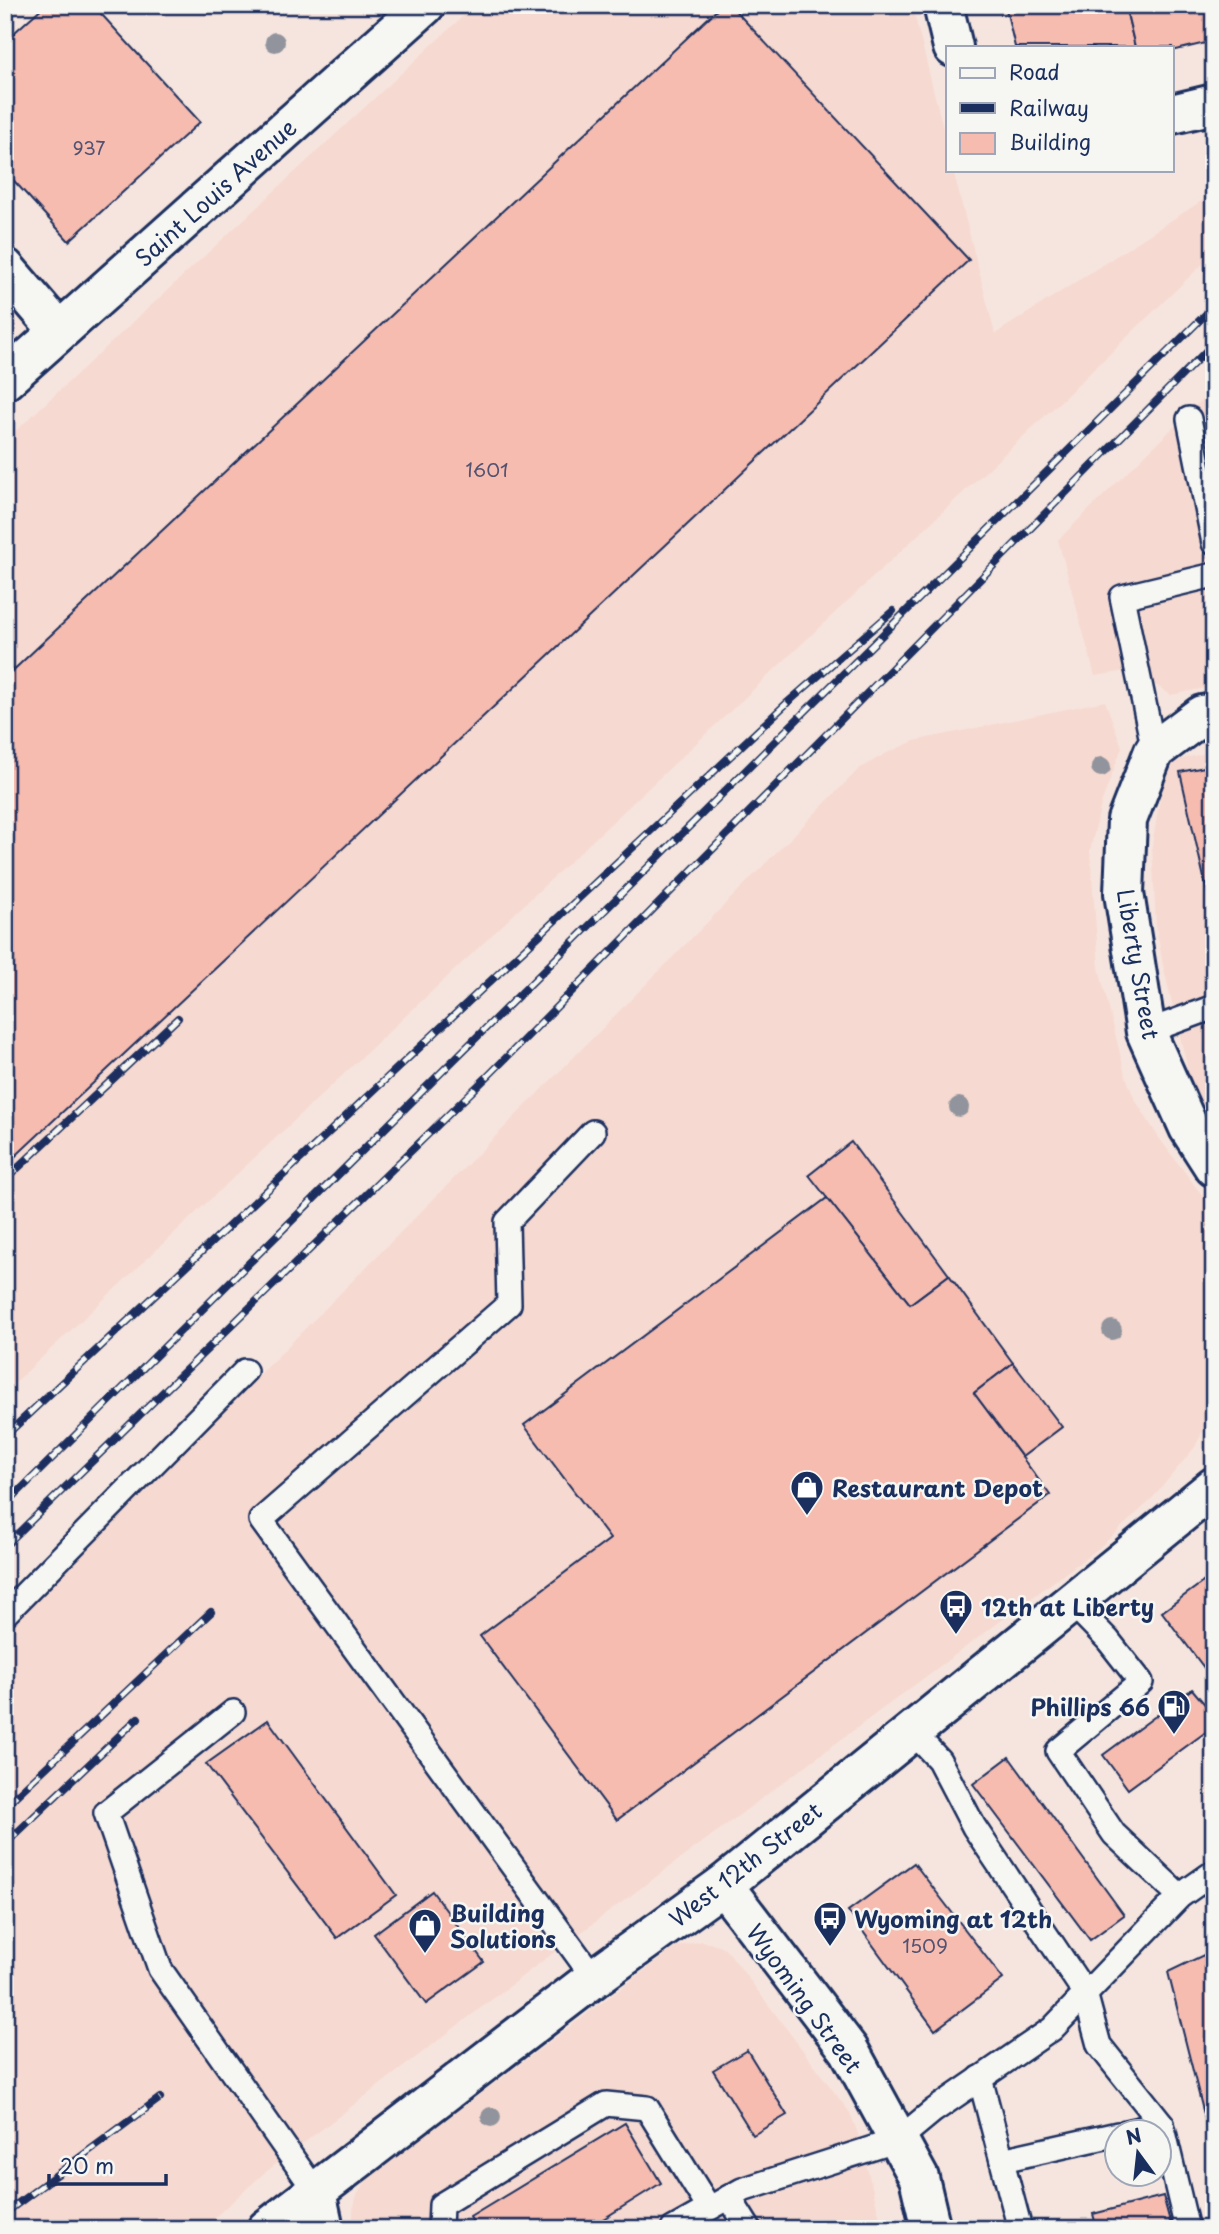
<svg xmlns="http://www.w3.org/2000/svg" width="1219" height="2234" viewBox="0 0 1219 2234" font-family="'Playpen Sans',sans-serif">
	<style>
		.built { fill: #f6d9d0 }
		.building { fill: #f6bcb0; stroke: #1b2f5e; stroke-width: 2 }
		.lines { fill: none; stroke-linecap: round; stroke-linejoin: round }
		.service-casing { stroke: #1b2f5e; stroke-width: 28 }
		.minor-casing { stroke: #1b2f5e; stroke-width: 44 }
		.secondary-casing { stroke: #1b2f5e; stroke-width: 44 }
		.service { stroke: #f6f6f2; stroke-width: 23 }
		.minor { stroke: #f6f6f2; stroke-width: 38 }
		.secondary { stroke: #f6f6f2; stroke-width: 38 }
		.rail-casing { stroke: #1b2f5e; stroke-width: 8 }
		.rail { stroke: #f6f6f2; stroke-width: 5; stroke-dasharray: 16; stroke-linecap: butt }
		.tree { fill: #91949d }
		.labels { text-anchor: middle; dominant-baseline: central; stroke-width: 5; stroke-linejoin: round; paint-order: stroke }
		.number-label { font-size: 19px; fill: #525272 }
		.street-label { font-size: 23px; fill: #1b2f5e; stroke: #f6f6f2 }
		.poi-label { font-size: 23px; font-weight: bold; fill: #1b2f5e; stroke: #f6f6f2; text-anchor: start }
	</style>
	<rect width="100%" height="100%" fill="#f6e5de"/>
	<filter id="ink" filterUnits="userSpaceOnUse"><feTurbulence type="fractalNoise" baseFrequency=".0143" numOctaves="2"/><feDisplacementMap in="SourceGraphic" scale="14" xChannelSelector="R" yChannelSelector="G"/><feConvolveMatrix kernelMatrix="1 2 1 2 8 2 1 2 1" color-interpolation-filters="sRGB"/></filter>
	<g filter="url(#ink)">
		<g class="built">
			<path d="M475 5H912L948 148V170H953L995 334 1214 193V253L1067 395 5 1392V441Z"/>
			<path d="M1214 388V686L1171 695 1132 670 1095 676 1058 540Z"/>
			<path d="M1105 701 1122 747 1101 804 1090 851 1099 968 1125 1074 1134 1098 1159 1138 1214 1211V1408L1195 1447 1150 1501 1099 1548 529 1971 263 2174 206 2225 190 2219 180 2229H5V1627L204 1431 859 769 885 754 914 741Z"/>
			<path d="M1214 751V1125L1190 1078 1163 965 1156 925 1152 846 1158 810 1165 775 1170 766 1182 759Z"/>
			<path d="M702 1941 722 1947 730 1954 850 2113 858 2134 883 2229H353V2210L357 2195 367 2180 386 2165 676 1947Z"/>
		</g>
		<g class="building">
			<path d="M45 5H93L200 122 69 241 5 171V41Z"/>
			<path d="M722 5H730L969 260 5 1166V678Z"/>
			<path d="M1005 5H1125L1135 47H1015Z"/>
			<path d="M1125 5H1214V41L1172 51V47H1135Z"/>
			<path d="M1214 765V922L1180 772Z"/>
			<path d="M851 1142 949 1275 910 1304 809 1175Z"/>
			<path d="M827 1198 910 1304 949 1275 1013 1363 974 1393 1050 1495 617 1820 480 1636 610 1539 524 1425Z"/>
			<path d="M1013 1363 1062 1427 1022 1457 974 1393Z"/>
			<path d="M1214 1574V1681L1162 1612Z"/>
			<path d="M1192 1689 1214 1715V1726L1128 1789 1103 1755Z"/>
			<path d="M268 1720 396 1895 337 1938 206 1764Z"/>
			<path d="M1009 1757 1124 1915 1090 1940 973 1784Z"/>
			<path d="M914 1863 1003 1979 935 2030 848 1911Z"/>
			<path d="M432 1891 484 1962 426 2004 374 1934Z"/>
			<path d="M1214 1950V2154L1168 1972Z"/>
			<path d="M747 2050 787 2115 753 2135 713 2070Z"/>
			<path d="M625 2123 661 2183 587 2229H477L470 2217Z"/>
			<path d="M1163 2196 1172 2229H1097L1093 2214Z"/>
		</g>
		<g class="lines">
			<defs>
				<g id="service">
					<path d="M1189 419 1214 543"/>
					<path d="M1154 751 1122 597 1214 575"/>
					<path d="M1146 1032 1214 1007"/>
					<path d="M593 1132 507 1222 509 1304 261 1520 594 1978"/>
					<path d="M1071 1602 1108 1640 1141 1682 1058 1751 1114 1834 1180 1896"/>
					<path d="M5 1614 245 1371"/>
					<path d="M233 1712 106 1813 160 1969 316 2192"/>
					<path d="M912 1731 939 1760 974 1827 1085 1993 1099 2045 1162 2124 1187 2229"/>
					<path d="M980 2078 1020 2229"/>
					<path d="M1126 2132 1162 2124"/>
					<path d="M1002 2160 1118 2134"/>
					<path d="M729 2197 749 2229"/>
					<path d="M440 2229 441 2205 606 2104 647 2108 709 2208"/>
					<path d="M673 2229 742 2190 898 2140 933 2111 1052 2029 1180 1896 1214 1872"/>
				</g>
				<g id="minor">
					<path d="M943 5 953 47"/>
					<path d="M1172 114 1214 104"/>
					<path d="M5 268 59 331"/>
					<path d="M5 380 425 5"/>
					<path d="M1214 713 1202 715 1154 751 1127 820 1124 893 1146 1032 1189 1128 1214 1167"/>
				</g>
				<g id="secondary">
					<path d="M723 1885 849 2050 919 2178 931 2229"/>
					<path d="M316 2192 324 2229"/>
					<path d="M267 2229 594 1978 723 1885 1214 1487"/>
				</g>
			</defs>
			<use href="#service" class="service-casing"/>
			<use href="#minor" class="minor-casing"/>
			<use href="#secondary" class="secondary-casing"/>
			<use href="#service" class="service"/>
			<use href="#minor" class="minor"/>
			<use href="#secondary" class="secondary"/>
			<defs>
				<g id="rail">
					<path d="M5 1180 178 1018"/>
					<path d="M5 1436 787 703 893 611"/>
					<path d="M5 1505 1214 306"/>
					<path d="M5 1546 490 1074 1214 343"/>
					<path d="M5 1806 211 1612"/>
					<path d="M5 1844 138 1718"/>
					<path d="M5 2213 160 2098"/>
				</g>
			</defs>
			<use href="#rail" class="rail-casing"/>
			<use href="#rail" class="rail"/>
		</g>
		<g class="tree">
			<circle cx="275" cy="42" r="10"/>
			<circle cx="1101" cy="767" r="10"/>
			<circle cx="959" cy="1107" r="10"/>
			<circle cx="1112" cy="1330" r="10"/>
			<circle cx="491" cy="2117" r="10"/>
		</g>
	</g>
	<defs>
		<symbol id="shop-pin" viewBox="-11 -11 22 30"><path d="M0 17L-7.5 6A9.5 9.5 0 1 1 7.5 6Z" fill="#1b2f5e" stroke="#f6f6f2"/><path d="M-5-2.5h2.3a2.7 3.5 0 0 1 5.4 0H5L5.5 6h-11ZM-1.5-2.5h3a1.5 2.3 0 0 0-3 0Z" fill="#fff"/></symbol>
		<symbol id="bus-pin" viewBox="-11 -11 22 30"><path d="M0 17L-7.5 6A9.5 9.5 0 1 1 7.5 6Z" fill="#1b2f5e" stroke="#f6f6f2"/><path d="M-5-6H5V4H4V6H2V4H-2V6H-4V4H-5ZM-3.5-4V0h7V-4ZM-3.5 1.2v1.5H-2V1.2ZM2 1.2v1.5H3.5V1.2Z" fill="#fff"/></symbol>
		<symbol id="fuel-pin" viewBox="-11 -11 22 30"><path d="M0 17L-7.5 6A9.5 9.5 0 1 1 7.5 6Z" fill="#1b2f5e" stroke="#f6f6f2"/><path d="M-5.5-6h7V0h2V4h1.3V-2.5L3-4.5l.8-.8L6-3V5H2.5V1h-1V6h-7ZM-4.2-4.7v3.2H.2V-4.7Z" fill="#fff"/></symbol>
	</defs>
	<g fill-rule="evenodd">
		<use href="#shop-pin" x="788" y="1468" width="38" height="52"/>
		<use href="#bus-pin" x="937" y="1587" width="38" height="52"/>
		<use href="#fuel-pin" x="1155" y="1687" width="38" height="52"/>
		<use href="#bus-pin" x="811" y="1899" width="38" height="52"/>
		<use href="#shop-pin" x="406" y="1906" width="38" height="52"/>
	</g>
	<g class="labels">
		<g class="number-label">
			<text x="89" y="147">937</text>
			<text x="487" y="469">1601</text>
			<text x="925" y="1945">1509</text>
		</g>
		<g class="street-label">
			<text transform="translate(215 192) rotate(-42)">Saint Louis Avenue</text>
			<text transform="translate(1139 964) rotate(80)">Liberty Street</text>
			<text transform="translate(745 1864) rotate(-38)">West 12th Street</text>
			<text transform="translate(805 1998) rotate(54)">Wyoming Street</text>
		</g>
		<g class="poi-label">
			<text x="832" y="1487">Restaurant Depot</text>
			<text x="981" y="1606">12th at Liberty</text>
			<text x="1150" y="1706" text-anchor="end">Phillips 66</text>
			<text x="450" y="1912">Building<tspan x="450" dy="26">Solutions</tspan></text>
			<text x="854" y="1918">Wyoming at 12th</text>
		</g>
	</g>
	<rect width="1219" height="2234" fill="none" stroke="#f6f6f2" stroke-width="28"/>
	<rect x="14" y="14" width="1191" height="2206" fill="none" stroke="#1b2f5e" stroke-width="2.5" filter="url(#ink)"/>
	<rect x="946" y="46" width="228" height="126" fill="#f6f6f2" stroke="#9ea6b7" stroke-width="2"/>
	<rect x="960" y="68" width="35" height="10" fill="#f6f6f2" stroke="#9ea6b7" stroke-width="2"/>
	<text x="1009" y="80" font-size="21" fill="#1b2f5e">Road</text>
	<rect x="960" y="103" width="35" height="10" fill="#1b2f5e" stroke="#9ea6b7" stroke-width="2"/>
	<text x="1009" y="116" font-size="21" fill="#1b2f5e">Railway</text>
	<rect x="960" y="133" width="35" height="21" fill="#f6bcb0" stroke="#9ea6b7" stroke-width="2"/>
	<text x="1009" y="150" font-size="21" fill="#1b2f5e">Building</text>
	<g transform="translate(1138 2153) rotate(345)"><circle r="33" fill="#f6f6f2" stroke="#9ea6b7" stroke-width="2"/>
	<path d="M0-5L12 26L0 18L-12 26Z" fill="#1b2f5e"/>
	<text y="-10" font-size="19" font-weight="bold" text-anchor="middle" fill="#1b2f5e">N</text>
	</g>
	<path d="M49 2174v10h117v-10" fill="none" stroke="#1b2f5e" stroke-width="3.5"/>
	<text x="60" y="2174" font-size="21" fill="#1b2f5e" stroke="#f6f6f2" stroke-width="5" paint-order="stroke">20 m</text>
</svg>
